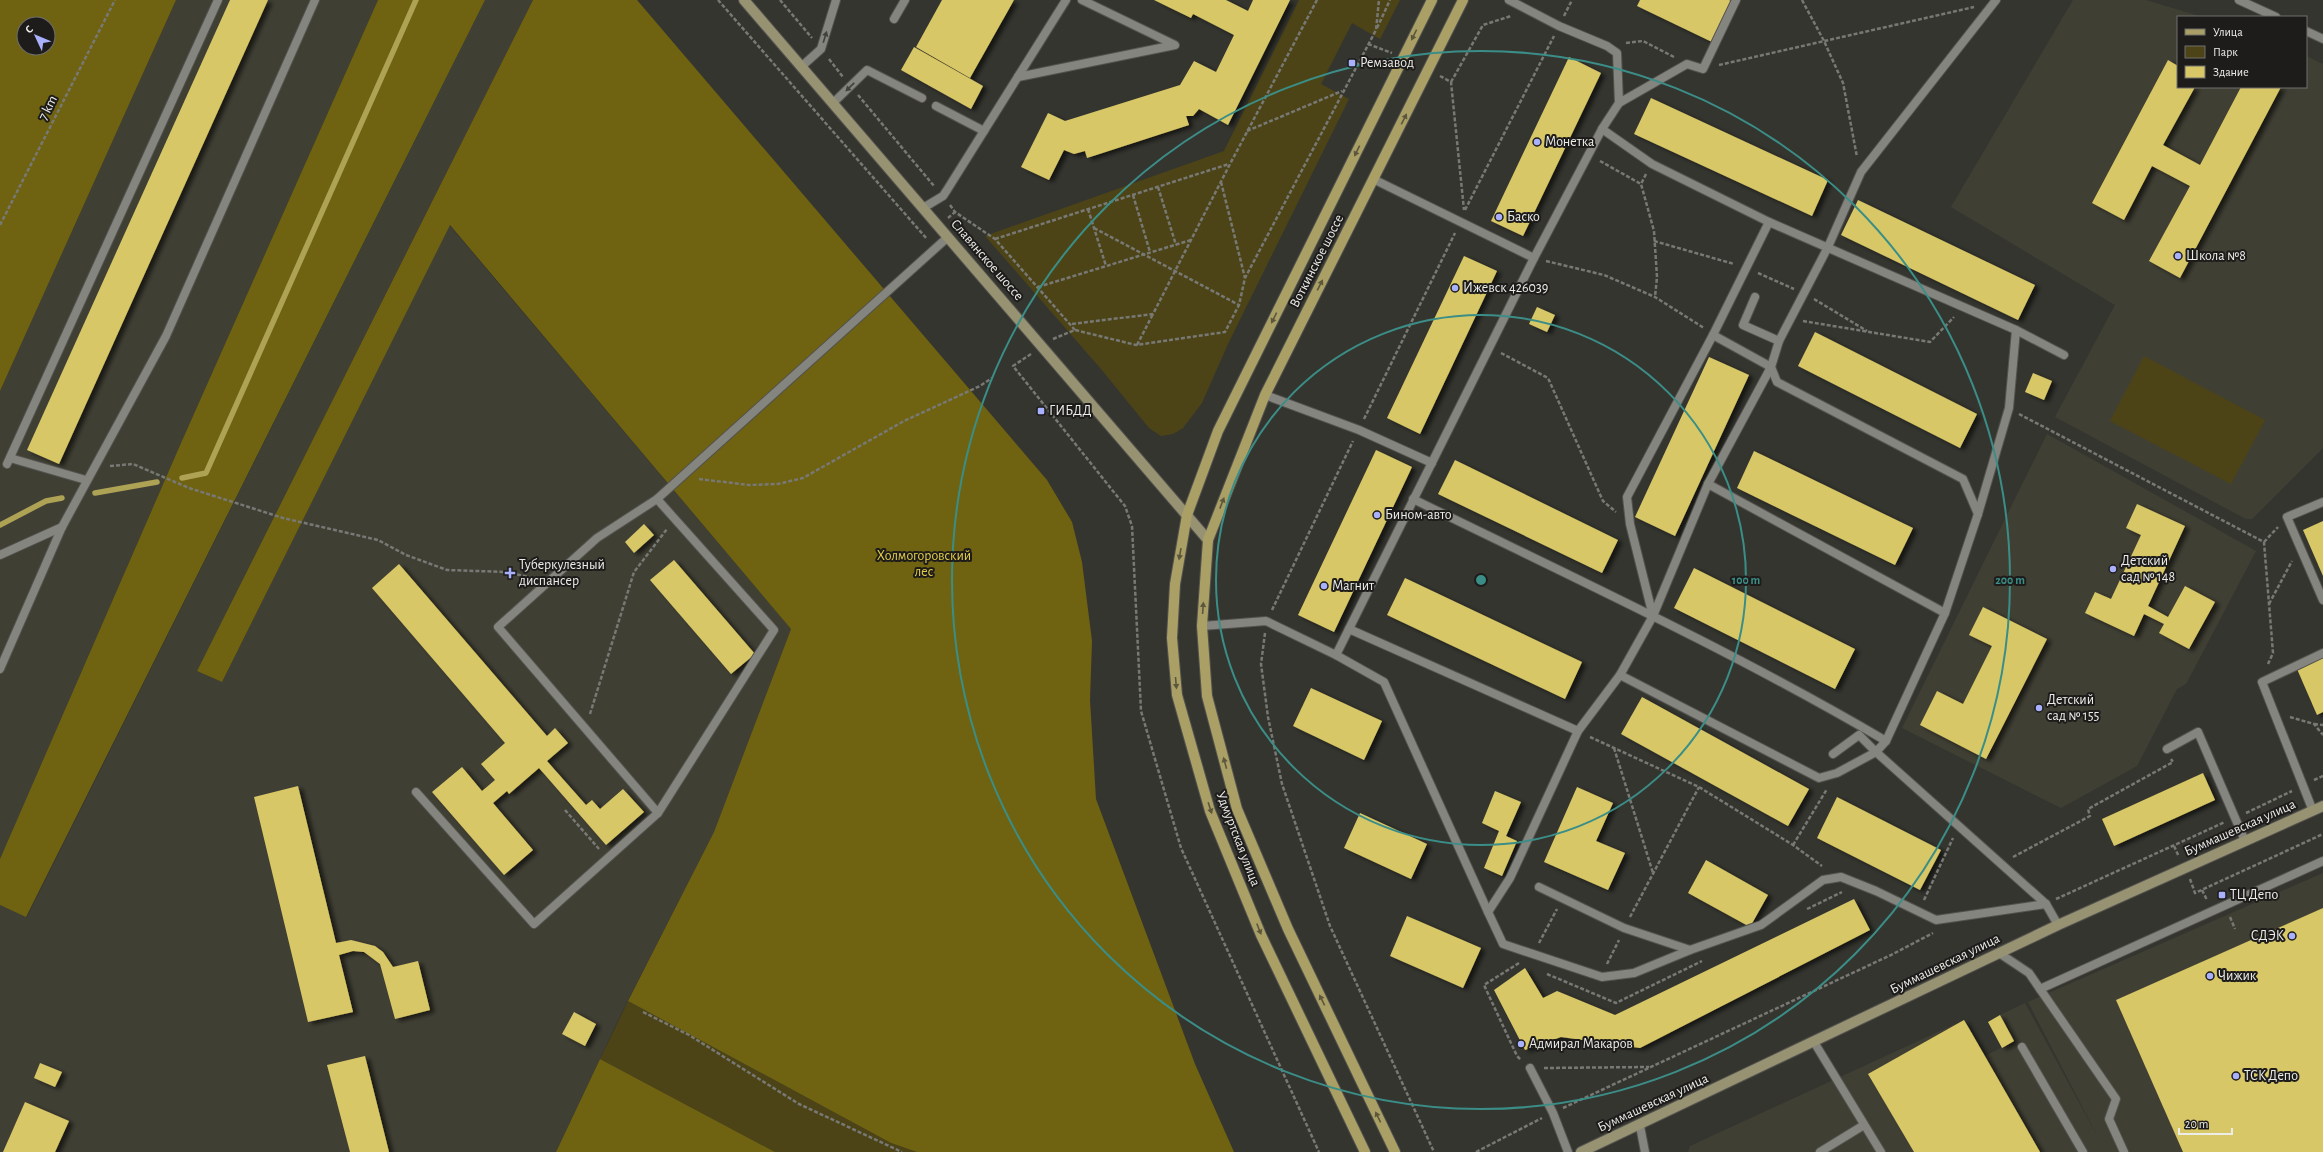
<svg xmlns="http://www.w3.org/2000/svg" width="2323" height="1152" viewBox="0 0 2323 1152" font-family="'Alegreya Sans',sans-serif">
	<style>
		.built { fill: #403f34 }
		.green { fill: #4c4416 }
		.forest { fill: #6f6211; fill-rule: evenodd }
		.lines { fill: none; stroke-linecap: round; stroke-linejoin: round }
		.stream { stroke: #aea255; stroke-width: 5.5 }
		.building { fill: #d8c766; filter: url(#shadow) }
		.lane-casing { stroke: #53524e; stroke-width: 10 }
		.secondary-casing { stroke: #53524e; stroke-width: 12 }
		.primary-casing { stroke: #53524e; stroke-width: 12 }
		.path { stroke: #787874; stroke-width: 2.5; stroke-dasharray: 4 2; stroke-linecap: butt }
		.lane { stroke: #85857f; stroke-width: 8 }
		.secondary { stroke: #979272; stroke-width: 10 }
		.primary { stroke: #aaa066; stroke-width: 10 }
		.oneway { fill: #5c573c }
		.oneway2 { fill: #41413d }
		.ring { fill: none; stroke: #3b8e87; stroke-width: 2 }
		.poi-dot { fill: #a9b0fc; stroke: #1d1c1a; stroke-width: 1.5 }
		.labels { text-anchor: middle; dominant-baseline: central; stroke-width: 4; stroke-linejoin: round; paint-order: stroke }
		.poi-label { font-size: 14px; fill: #ecece9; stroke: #1d1c1a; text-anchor: start }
		.street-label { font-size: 14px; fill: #ecece9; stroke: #1d1c1a }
		.park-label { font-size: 14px; fill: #e3cd47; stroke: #1d1c1a }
		.centre { fill: #3b8e87; stroke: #1d1c1a; stroke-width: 2 }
		.ring-label { font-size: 12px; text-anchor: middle; font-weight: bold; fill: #3b8e87; stroke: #1d1c1a; stroke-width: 4; stroke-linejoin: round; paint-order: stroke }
	</style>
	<defs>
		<filter id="shadow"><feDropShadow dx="4.5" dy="2.5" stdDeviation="2" flood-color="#0009"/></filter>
	</defs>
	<rect width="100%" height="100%" fill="#353530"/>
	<g class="built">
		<path d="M176 0H378L181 443 0 859V391Z"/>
		<path d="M485 0H533L197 671 222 682 449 225 791 629 714 832 619 1018 556 1152H0V905L27 917Z"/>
		<path d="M2073 0H2146L2202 17H2178V87H2306V56L2323 64V448L2252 519H2246L2055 417 2115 305 1951 207Z"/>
		<path d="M2047 434 2256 551 2194 669 2186 684 2177 689 2137 766 2061 808 1902 728Z"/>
		<path d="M2323 873V1152H1688L1690 1146 1964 1020 1985 1056 2014 1041 2000 1015 2025 1003 2100 1141 2028 1002Z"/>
	</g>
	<g class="green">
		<path d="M1299 0H1400L1380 39 1352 23 1321 84 1349 99 1344 109 1228 344 1202 403 1183 428 1173 434 1161 436 1149 428 1101 369 985 236 1224 151Z"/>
		<path d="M2144 356 2265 420 2231 484 2110 421Z"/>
		<path d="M628 1001 891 1143 917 1152H775L600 1059Z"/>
	</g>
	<g class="forest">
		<path d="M0 0H176L0 391ZM24 24H48V48H24Z"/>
		<path d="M378 0H485L26 917 0 905V859L181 443Z"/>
		<path d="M533 0H637L1047 480 1072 522 1082 562 1092 641 1090 700 1096 799 1195 1064 1234 1152H917L891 1143 628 1001 714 832 791 629 450 225 222 682 197 671Z"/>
		<path d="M600 1059 775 1152H556Z"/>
	</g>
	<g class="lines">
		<g class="stream">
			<path d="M182 478 206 473 416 0"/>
			<path d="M95 493 157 482"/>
			<path d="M0 525 46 501 62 498"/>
		</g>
	</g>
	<g class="building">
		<path d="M230 0H268L59 464 27 450Z"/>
		<path d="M942 0H1014L970 78 916 47Z"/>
		<path d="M1154 0H1226L1248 11 1253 0H1290L1228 125 1199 109 1193 116H1186L1189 125 1087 158 1085 151 1074 154 1064 150 1049 180 1021 167 1048 113 1065 121 1180 85 1194 61 1216 72 1234 35 1193 14 1191 18Z"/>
		<path d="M1640 0H1729L1731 1 1712 42 1637 6Z"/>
		<path d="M914 47 983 86 971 109 901 70Z"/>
		<path d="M1569 57 1601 73 1523 236 1491 221Z"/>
		<path d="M2168 60 2178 66V87H2195L2163 145 2200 165 2241 87H2281L2180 278 2149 261 2190 186 2152 166 2124 220 2092 203Z"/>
		<path d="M1651 98 1828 180 1812 216 1634 134Z"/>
		<path d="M1858 200 2035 285 2018 320 1841 235Z"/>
		<path d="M1464 256 1497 271 1420 434 1387 418Z"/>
		<path d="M1537 307 1555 315 1547 332 1529 324Z"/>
		<path d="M1815 332 1977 414 1960 448 1798 366Z"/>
		<path d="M1709 357 1749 375 1675 536 1635 517Z"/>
		<path d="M2033 373 2052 381 2044 400 2025 392Z"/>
		<path d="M1376 450 1412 467 1334 632 1298 615Z"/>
		<path d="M1754 451 1913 528 1895 565 1737 488Z"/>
		<path d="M1455 460 1618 540 1602 573 1438 494Z"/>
		<path d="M2137 504 2185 526 2148 606 2168 617 2185 586 2215 602 2189 649 2159 633 2164 624 2144 614 2134 636 2085 613 2095 592 2111 599 2141 535 2126 528Z"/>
		<path d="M2323 521V576L2303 530Z"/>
		<path d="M644 524 654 535 634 553 625 542Z"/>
		<path d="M674 560 755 654 731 674 650 580Z"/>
		<path d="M399 564 547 736 555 728 568 743 547 761 586 805 592 800 600 809 623 789 644 812 606 845 539 768 509 794 507 791 493 803 533 850 504 875 432 792 462 767 482 791 495 780 481 764 505 743 372 588Z"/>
		<path d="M1694 568 1855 649 1835 689 1674 608Z"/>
		<path d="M1405 578 1582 662 1565 699 1387 615Z"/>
		<path d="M1983 607 2047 639 1986 759 1920 725 1937 691 1963 704 1992 646 1969 635Z"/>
		<path d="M2323 658V712L2317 715 2297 669Z"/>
		<path d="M1311 688 1382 721 1364 760 1293 726Z"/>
		<path d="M1642 697 1809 789 1788 826 1621 734Z"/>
		<path d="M2203 773 2215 800 2114 846 2102 819Z"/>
		<path d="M298 786 336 943 351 940 375 946 383 952 393 967 418 961 430 1010 395 1019 380 964 364 952 353 951 339 955 353 1012 308 1022 254 797Z"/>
		<path d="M1577 787 1613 803 1596 841 1625 853 1608 890 1544 862Z"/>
		<path d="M1495 791 1521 802 1506 836 1517 841 1502 876 1484 868 1499 831 1482 823Z"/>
		<path d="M1837 797 1941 850 1920 890 1817 838Z"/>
		<path d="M1360 813 1427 844 1411 879 1344 848Z"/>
		<path d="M1706 860 1768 895 1750 927 1688 893Z"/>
		<path d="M1854 899 1870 930 1640 1048 1561 1037 1525 1050 1494 990 1525 968 1543 998 1557 991 1615 1015Z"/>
		<path d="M2323 908V1152H2183L2116 1000Z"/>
		<path d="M1407 916 1481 948 1463 988 1390 956Z"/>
		<path d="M574 1012 596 1024 585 1046 562 1034Z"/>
		<path d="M2000 1015 2014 1041 2002 1048 1988 1022Z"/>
		<path d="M1964 1020 1967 1025 2040 1152H1914L1868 1074Z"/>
		<path d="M365 1056 389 1152H350L327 1065Z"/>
		<path d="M40 1063 62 1072 55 1087 34 1078Z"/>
		<path d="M25 1102 69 1121 55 1152H3Z"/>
	</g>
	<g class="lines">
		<defs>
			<g id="lane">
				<path d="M1996 0 1861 172 1828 247 1779 341 1771 367 1708 484 1653 616 1620 675 1578 731 1510 878 1488 912 1503 944 1602 977 1634 973 1690 950 1761 925 1823 880 1841 877 1876 891 1936 920 2046 904"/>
				<path d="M2239 0 2276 17"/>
				<path d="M894 19 905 0"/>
				<path d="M2306 31 2323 39"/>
				<path d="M801 67 821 49 836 0"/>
				<path d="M1018 77 1175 45 1082 0"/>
				<path d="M833 103 867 70 922 98"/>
				<path d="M1619 103 1687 64 1703 69 1736 0"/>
				<path d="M936 106 984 131"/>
				<path d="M1602 129 1652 164 1769 222 2016 330 2009 408 1978 514 1945 613 1886 741 1876 752 2046 904 2058 925"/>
				<path d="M1373 179 1534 258"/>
				<path d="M923 208 943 196 947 190 1066 0"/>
				<path d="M1755 297 1743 325 1779 341"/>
				<path d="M2016 330 2064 355"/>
				<path d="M1713 335 1771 367 1777 382 1963 479 1978 514"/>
				<path d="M1265 395 1359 430 1432 463"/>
				<path d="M10 458 86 480"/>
				<path d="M7 464 218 0"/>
				<path d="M1708 484 1945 613"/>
				<path d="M657 499 774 630 658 813"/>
				<path d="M1413 499C1572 577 1733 651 1886 741"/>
				<path d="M2323 502 2287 517 2323 600"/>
				<path d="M0 555 62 527"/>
				<path d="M1653 616 1630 524 1627 497 1713 335 1769 222"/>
				<path d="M1202 626 1266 621 1336 655"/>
				<path d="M1349 629 1578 731"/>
				<path d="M0 669 62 527 166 336 315 0"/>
				<path d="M1620 675 1819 778 1837 773 1876 752 1859 735 1833 754"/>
				<path d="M2167 749 2198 732 2245 841"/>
				<path d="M416 792 534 924 658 813 498 627 597 538 657 499 948 237"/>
				<path d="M2313 811 2262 682 2323 653"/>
				<path d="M1539 887 1624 928 1690 950"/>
				<path d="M1488 912 1384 682 1336 655 1534 258 1602 129 1619 103 1617 53 1607 46 1559 26 1509 0"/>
				<path d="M1999 953 2029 973 2116 1099 2109 1119 2124 1152"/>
				<path d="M2040 989 2323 861"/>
				<path d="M1814 1042 1881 1152"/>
				<path d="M2022 1047 2083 1152"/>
				<path d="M1530 1068 1553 1113 1568 1152"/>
				<path d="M1640 1126 1645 1152"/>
				<path d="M1820 1152 1864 1125"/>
			</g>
			<g id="secondary">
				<path d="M744 0 1208 540"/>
				<path d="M1581 1152 2058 925 2323 806"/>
			</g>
			<g id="primary">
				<path d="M1365 1152 1261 935 1210 811 1177 695 1172 638 1175 584 1187 515 1218 431 1432 0"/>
				<path d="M1395 1152 1288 929 1237 809 1207 696 1202 626 1208 540 1265 395 1463 0"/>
			</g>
		</defs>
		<use href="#lane" class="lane-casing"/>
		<use href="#secondary" class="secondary-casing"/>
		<use href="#primary" class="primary-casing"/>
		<g class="path">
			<path d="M718 0 927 239"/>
			<path d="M780 0 812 38"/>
			<path d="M1802 0 1824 41 1843 83 1857 157"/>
			<path d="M1564 16 1572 0"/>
			<path d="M1377 28 1390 0"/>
			<path d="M1626 43 1643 41 1674 57"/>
			<path d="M1368 44 1392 53"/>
			<path d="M829 59 843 77"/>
			<path d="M1719 65 1974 7"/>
			<path d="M1440 76 1451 82 1464 210"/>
			<path d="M1451 82 1483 25 1511 16"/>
			<path d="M858 95 934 186"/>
			<path d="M1247 131 1342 91"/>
			<path d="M1600 161 1641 184"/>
			<path d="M1646 174 1641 184 1654 231 1657 277 1655 297"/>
			<path d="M1221 182 1245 278"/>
			<path d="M1158 187 1176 245"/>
			<path d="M1133 195 1150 252"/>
			<path d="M950 205 955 212 995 239 1075 330"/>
			<path d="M1088 209 1106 266"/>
			<path d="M1465 210 1554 36"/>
			<path d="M948 218 955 212"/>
			<path d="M0 225 115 0"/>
			<path d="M1094 228 1239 305"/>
			<path d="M995 239 1229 164"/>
			<path d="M1654 241 1734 264"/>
			<path d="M1546 261 1604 275 1655 297 1704 328"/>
			<path d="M1758 273 1794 289"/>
			<path d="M1038 287 1191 240"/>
			<path d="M1814 299 1867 331"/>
			<path d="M1803 321 1930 342 1954 317"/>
			<path d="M1072 324 1153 314 1230 164 1317 0"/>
			<path d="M1053 339 1075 330 1136 345 1225 332 1239 305 1245 278 1376 30 1379 0"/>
			<path d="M1137 345 1153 314"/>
			<path d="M1501 353 1548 378 1603 501 1616 512"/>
			<path d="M1031 354 1013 366 1125 506 1132 526 1141 711 1181 848 1319 1152"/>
			<path d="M2019 414 2264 542 2273 653 2268 664"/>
			<path d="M1364 419 1455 233"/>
			<path d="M110 466 133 464 189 488 283 518 378 540 406 555 447 570 506 572 533 578"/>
			<path d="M699 479 749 485 778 484 803 478 904 421 980 386 992 378"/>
			<path d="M2264 542 2278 527"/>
			<path d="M2269 604 2292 561"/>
			<path d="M1272 610 1353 441"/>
			<path d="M1265 633 1261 664 1268 717 1282 784 1330 926 1434 1152"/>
			<path d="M590 714 634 572 667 529"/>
			<path d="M2290 717 2314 724 2323 735"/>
			<path d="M2314 724 2323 725"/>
			<path d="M1590 737 1699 787 1793 845 1822 866"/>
			<path d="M1614 748 1653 873"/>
			<path d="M2314 780 2323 776"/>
			<path d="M565 810 599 849"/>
			<path d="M2246 813 2292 791"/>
			<path d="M1793 845 1827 789"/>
			<path d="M2174 846 2179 857"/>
			<path d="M2013 857 2090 816 2088 809 2173 762 2171 759"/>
			<path d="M2190 879 2195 893 2323 834"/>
			<path d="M2202 890 2207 900"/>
			<path d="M2056 899 2225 822"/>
			<path d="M1924 900 1953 838"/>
			<path d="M1807 909 1842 892"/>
			<path d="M1630 917 1699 787"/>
			<path d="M2230 917 2235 929"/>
			<path d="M1539 943 1557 909"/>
			<path d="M1519 963 1484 985 1517 1056 1521 1060"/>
			<path d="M1607 964 1619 940"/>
			<path d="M1547 974 1616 1003 1702 961"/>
			<path d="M643 1012 689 1035 799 1104 902 1152"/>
			<path d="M1544 1068 1649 1067"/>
			<path d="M1563 1108 1891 955 1933 933"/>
			<path d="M1476 1152 1542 1118"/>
		</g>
		<use href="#lane" class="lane"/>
		<use href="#secondary" class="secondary"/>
		<use href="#primary" class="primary"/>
	</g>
	<defs><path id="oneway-solid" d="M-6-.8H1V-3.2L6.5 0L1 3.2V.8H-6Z"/></defs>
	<g class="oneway">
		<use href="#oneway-solid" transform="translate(1414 35) rotate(116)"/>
		<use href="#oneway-solid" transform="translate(1404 119) rotate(-63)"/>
		<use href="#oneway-solid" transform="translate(1357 151) rotate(116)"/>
		<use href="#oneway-solid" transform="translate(1320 285) rotate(-63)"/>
		<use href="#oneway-solid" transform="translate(1274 318) rotate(116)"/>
		<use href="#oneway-solid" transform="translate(1222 503) rotate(-69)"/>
		<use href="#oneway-solid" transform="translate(1180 554) rotate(100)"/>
		<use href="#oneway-solid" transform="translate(1203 608) rotate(-86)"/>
		<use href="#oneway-solid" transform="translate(1176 683) rotate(85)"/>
		<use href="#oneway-solid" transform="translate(1225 763) rotate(-105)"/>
		<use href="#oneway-solid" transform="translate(1210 808) rotate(72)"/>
		<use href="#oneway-solid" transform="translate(1259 929) rotate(68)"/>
		<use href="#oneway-solid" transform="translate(1322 1000) rotate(-116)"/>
		<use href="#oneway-solid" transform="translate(1378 1117) rotate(-116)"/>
	</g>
	<g class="oneway2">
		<use href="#oneway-solid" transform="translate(825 37) rotate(-73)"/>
		<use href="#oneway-solid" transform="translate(850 87) rotate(136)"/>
	</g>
	<g class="ring">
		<circle cx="1481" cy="580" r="265"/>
		<circle cx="1481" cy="580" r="529"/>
	</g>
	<g class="poi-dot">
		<rect x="1348" y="59" width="8" height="8" rx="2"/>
		<circle cx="1537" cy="142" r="4"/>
		<circle cx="1499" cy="217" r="4"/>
		<circle cx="2178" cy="256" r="4"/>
		<circle cx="1455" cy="288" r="4"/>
		<rect x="1037" y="407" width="8" height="8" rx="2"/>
		<circle cx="1377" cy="515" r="4"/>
		<circle cx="2113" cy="569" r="4"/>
		<path d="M508 567h4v4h4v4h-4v4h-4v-4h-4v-4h4z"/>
		<circle cx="1324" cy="586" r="4"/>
		<circle cx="2039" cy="708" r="4"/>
		<rect x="2218" y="891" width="8" height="8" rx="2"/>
		<circle cx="2292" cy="936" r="4"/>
		<circle cx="2210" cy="976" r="4"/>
		<circle cx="1521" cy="1044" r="4"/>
		<circle cx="2236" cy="1076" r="4"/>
	</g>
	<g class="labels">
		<g class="poi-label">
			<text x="1360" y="63">Ремзавод</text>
			<text x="1545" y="142">Монетка</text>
			<text x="1507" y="217">Баско</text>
			<text x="2186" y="256">Школа №8</text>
			<text x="1463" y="288">Ижевск 426039</text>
			<text x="1049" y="411">ГИБДД</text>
			<text x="1385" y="515">Бином-авто</text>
			<text x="2121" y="561">Детский<tspan x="2121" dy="16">сад № 148</tspan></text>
			<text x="519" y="565">Туберкулезный<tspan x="519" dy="16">диспансер</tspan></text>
			<text x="1332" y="586">Магнит</text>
			<text x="2047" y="700">Детский<tspan x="2047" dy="16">сад № 155</tspan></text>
			<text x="2230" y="895">ТЦ Депо</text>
			<text x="2284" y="936" text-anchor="end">СДЭК</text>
			<text x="2218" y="976">Чижик</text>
			<text x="1529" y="1044">Адмирал Макаров</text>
			<text x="2244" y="1076">ТСК Депо</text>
		</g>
		<g class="street-label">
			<text transform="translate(48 108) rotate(-63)">7 km</text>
			<text transform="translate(987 260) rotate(49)">Славянское шоссе</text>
			<text transform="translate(1317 261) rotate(-63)">Воткинское шоссе</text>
			<text transform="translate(2240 828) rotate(-24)">Буммашевская улица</text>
			<text transform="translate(1238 839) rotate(69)">Удмуртская улица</text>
			<text transform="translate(1945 964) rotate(-26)">Буммашевская улица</text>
			<text transform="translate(1653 1103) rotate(-25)">Буммашевская улица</text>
		</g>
		<g class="park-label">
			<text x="924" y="556">Холмогоровский<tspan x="924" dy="16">лес</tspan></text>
		</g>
	</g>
	<circle cx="1481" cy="580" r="6" class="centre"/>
	<g class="ring-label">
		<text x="1746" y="584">100 m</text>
		<text x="2010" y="584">200 m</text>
	</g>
	<rect x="2177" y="16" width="130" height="72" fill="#1d1c1a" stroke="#706f6d"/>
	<rect x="2185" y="29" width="20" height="6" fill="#aaa066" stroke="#706f6d"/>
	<text x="2213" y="36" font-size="12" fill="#ecece9">Улица</text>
	<rect x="2185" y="46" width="20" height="12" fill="#4c4416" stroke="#706f6d"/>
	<text x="2213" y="56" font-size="12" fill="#ecece9">Парк</text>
	<rect x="2185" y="66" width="20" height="12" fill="#d8c766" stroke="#706f6d"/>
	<text x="2213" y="76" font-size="12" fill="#ecece9">Здание</text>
	<g transform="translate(36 36) rotate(314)"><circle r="19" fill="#1d1c1a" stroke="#706f6d"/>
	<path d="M0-3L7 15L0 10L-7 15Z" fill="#a9b0fc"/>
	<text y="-6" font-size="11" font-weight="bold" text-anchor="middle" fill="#ecece9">С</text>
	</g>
	<path d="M2179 1128v6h53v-6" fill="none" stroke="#ecece9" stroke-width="2"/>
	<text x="2185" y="1128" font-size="12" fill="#ecece9" stroke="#1d1c1a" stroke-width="3" paint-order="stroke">20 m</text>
</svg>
